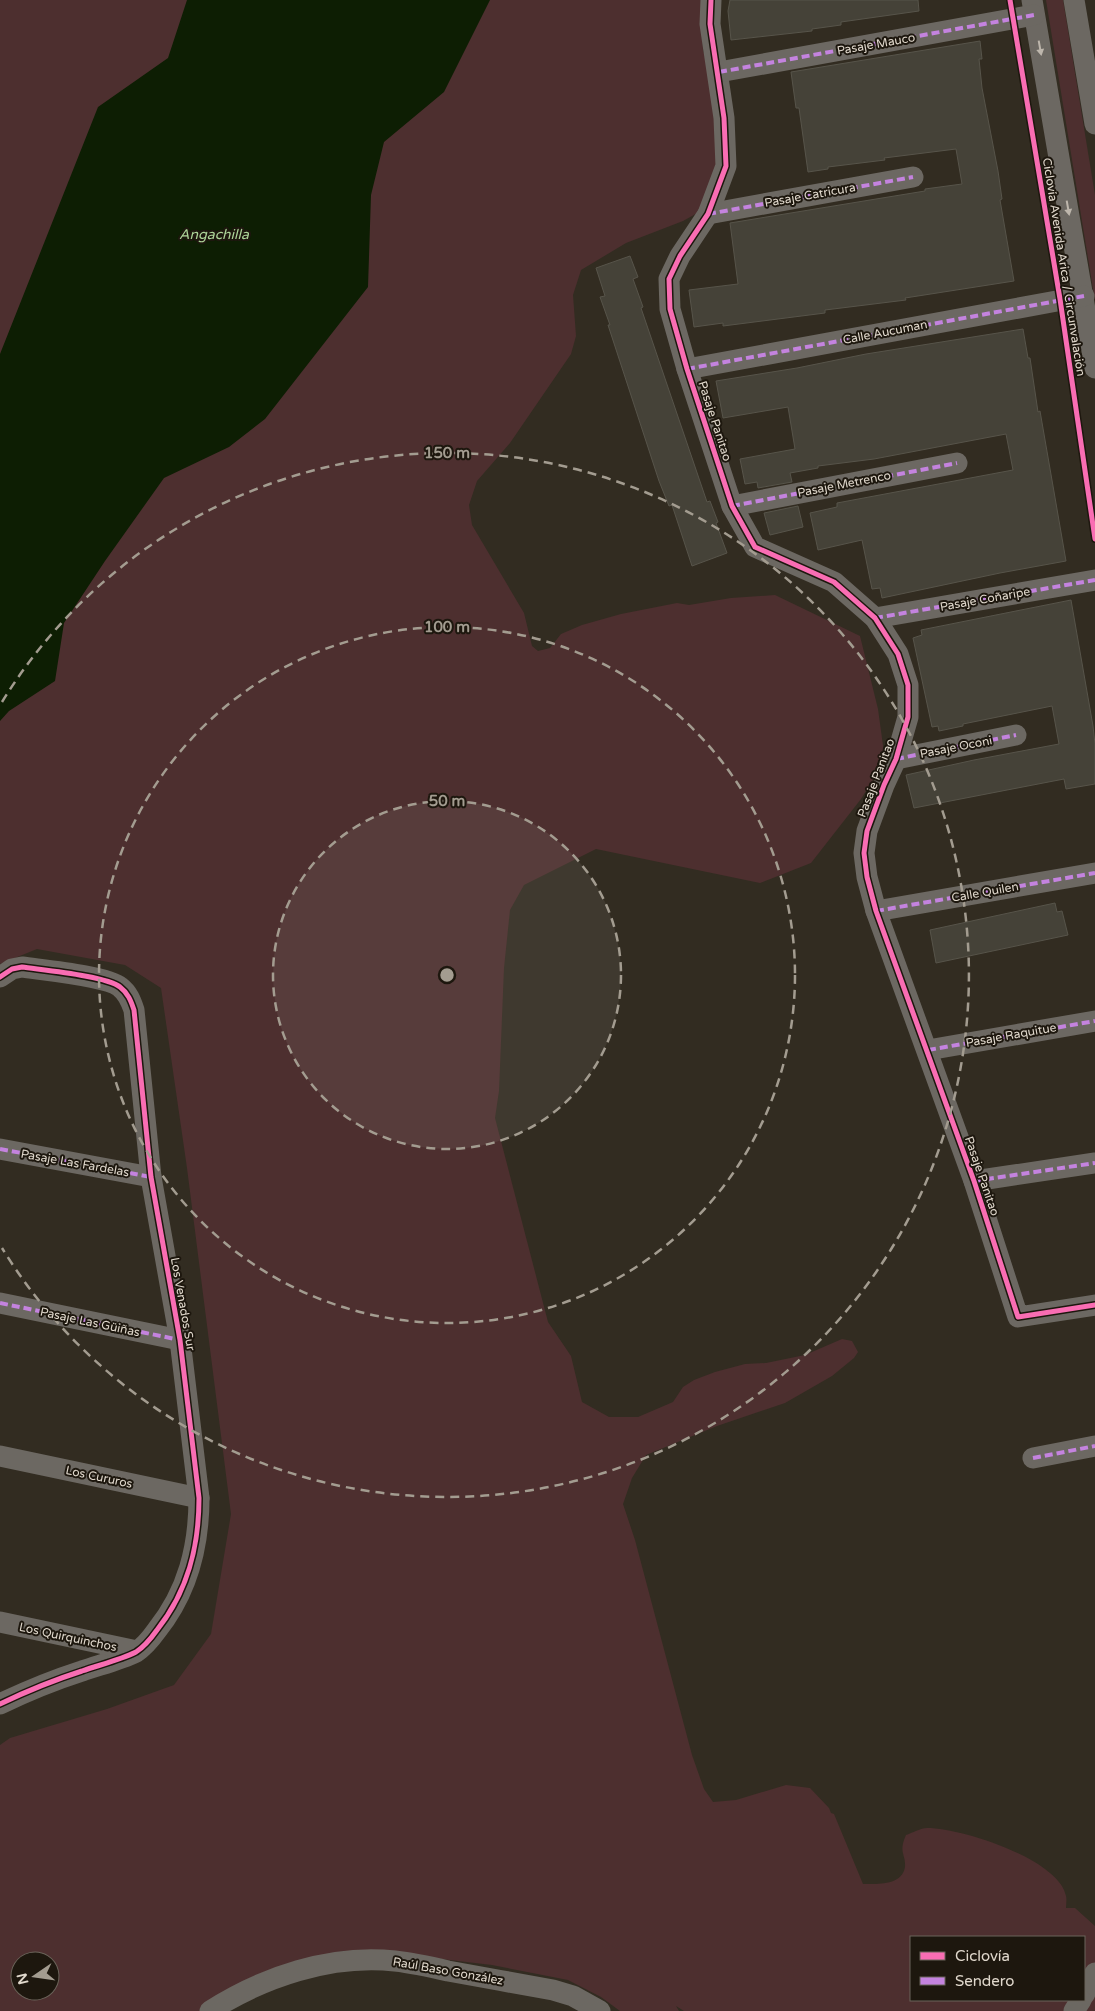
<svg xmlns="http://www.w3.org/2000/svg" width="1095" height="2011" viewBox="0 0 1095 2011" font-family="'Varela Round',sans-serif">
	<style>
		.green { fill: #4d2f2f; fill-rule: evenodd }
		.water { fill: #0d1e03 }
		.building { fill: #454238; stroke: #57544a }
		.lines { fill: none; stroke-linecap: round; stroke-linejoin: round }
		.street { stroke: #6c6862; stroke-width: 21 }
		.quiet { stroke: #c483df; stroke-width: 4; stroke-dasharray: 8 4; stroke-linecap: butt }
		.cycleway-casing { stroke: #1d170e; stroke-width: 8 }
		.cycleway { stroke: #f96db3; stroke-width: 5 }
		.oneway { fill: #bdb6ac }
		.ring { fill: none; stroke: #a39c90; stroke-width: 2.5; stroke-dasharray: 9 6 }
		.labels { text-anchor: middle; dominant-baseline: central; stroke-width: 4; stroke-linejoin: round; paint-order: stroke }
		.street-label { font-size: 12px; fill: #e0d8cc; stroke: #1d170e }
		.water-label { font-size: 14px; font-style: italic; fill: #add498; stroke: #1d170e }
		.centre { fill: #a39c90; stroke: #1d170e; stroke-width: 2.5 }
		.ring-label { font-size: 15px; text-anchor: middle; font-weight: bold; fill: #a39c90; stroke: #1d170e; stroke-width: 4; stroke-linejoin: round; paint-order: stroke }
	</style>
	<rect width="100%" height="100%" fill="#322c21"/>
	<g class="green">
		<path d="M0 0H707L702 29 703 50 724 130 710 206 683 221 626 243 581 270 573 295 576 336 571 354 510 443 477 481 469 505 472 525 524 613 532 646 538 651 550 648 561 634 582 625 621 614 677 603 689 605 731 598 775 595 860 636 878 709 885 760 861 799 811 863 760 883 596 849 524 885 510 910 504 968 499 1091 495 1118 548 1322 571 1356 582 1402 609 1417H638L673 1402 683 1387 694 1380 715 1372 745 1364 766 1363 805 1355 842 1339 852 1341 858 1352 854 1358 832 1376 785 1403 717 1426 646 1455 632 1478 623 1504 635 1540 692 1755 704 1789 713 1802 736 1800 786 1785 810 1788 829 1808 831 1813 834 1814 863 1884C876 1884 902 1886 905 1867 906 1854 898 1853 906 1835 912 1833 921 1828 927 1828 961 1828 1059 1859 1066 1896 1067 1900 1066 1904 1066 1908H1075L1095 1926V2011H684L676 2006 679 2011H620L601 1997 568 1980 492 1965 382 1952 204 2011H0V1745L10 1738 107 1709 174 1685 211 1634 231 1514 187 1168 161 988 125 965 37 949 0 964ZM911 1937H1084V2000H911ZM20 1961H50V1991H20Z"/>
		<path d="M1046 0H1063L1095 195V301Z"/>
	</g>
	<path class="water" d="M187 0H490L444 92 384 142 371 195 368 287 265 419 229 447 164 478 105 561 64 623 55 681 9 711 0 721V354L98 107 168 58Z"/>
	<g class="building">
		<path d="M730 0H918L919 11 841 22V25L812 29V31L731 40 728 11Z"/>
		<path d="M980 41 982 59H979L982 88 998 171 1002 199 1000 200 1014 281 905 298 906 300 825 310V313L723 326V323L694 327 689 290 738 284 730 223 870 200 925 191V189L962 184 956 149 884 158 885 160 828 167V169L808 172 799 108H796L791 72Z"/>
		<path d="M630 256 638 277 633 279 643 307 641 308 707 502 710 501 718 522 716 523 727 553 692 566 672 505 669 506 659 481 608 325H610L600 297 605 296 596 268Z"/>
		<path d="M1023 329 1028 358H1030L1038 412 1040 411 1066 561 1000 573 882 598 880 588 872 589 862 540 818 550 810 513 837 507V503L1013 470 1006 434 874 459 818 466V468L790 473 792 482 758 488 757 482 745 484 740 459 795 449 788 407 723 418 716 381 797 368 866 354Z"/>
		<path d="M798 506 803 527 770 535 764 513Z"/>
		<path d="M1071 600 1093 726 1095 744V784L1066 789 1064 779 914 808 906 775 974 760 1059 744 1052 706 963 724V726L939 731 938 726 932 727 913 638 922 635 921 630Z"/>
		<path d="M1055 903 1057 912 1062 911 1068 935 936 963 930 930Z"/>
	</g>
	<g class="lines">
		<g class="street">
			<path d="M711 0 710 24 724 118 726 166 708 214 680 256 669 279 670 309 687 369 732 506 755 547 834 582 875 618 898 654 908 685V717L896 759 884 785 867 831 864 853 867 877 876 911 974 1181 1018 1317 1095 1305"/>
			<path d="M1032 0 1095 368"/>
			<path d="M1074 0 1095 124"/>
			<path d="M719 72 1034 15"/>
			<path d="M708 214 913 177"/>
			<path d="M687 369 1084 296"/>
			<path d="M732 506 957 463"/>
			<path d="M875 618 1095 580"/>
			<path d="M896 759 1016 735"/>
			<path d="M876 911 1095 873"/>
			<path d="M0 977 12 969 22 967C42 970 107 976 120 987 128 993 131 1001 134 1010L151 1177 180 1340 199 1498C199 1547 188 1591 157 1630 152 1637 144 1647 136 1652 120 1660 99 1665 82 1671 54 1680 27 1691 0 1704"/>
			<path d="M928 1050 1095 1021"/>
			<path d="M0 1149 151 1177"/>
			<path d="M974 1181 1095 1163"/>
			<path d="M0 1303 180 1340"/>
			<path d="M0 1456 199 1498"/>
			<path d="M1033 1458 1095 1446"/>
			<path d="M0 1622 137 1651"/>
			<path d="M1084 1995 1095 1973"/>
			<path d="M210 2011C263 1977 331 1954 395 1961 413 1963 431 1967 448 1971 483 1977 518 1984 553 1990L573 1996 600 2011"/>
			<path d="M1074 2011 1081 2000"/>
		</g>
		<g class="quiet">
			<path d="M719 72 1034 15"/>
			<path d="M708 214 913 177"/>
			<path d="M687 369 1084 296"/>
			<path d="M732 506 957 463"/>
			<path d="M875 618 1095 580"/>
			<path d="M896 759 1016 735"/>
			<path d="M876 911 1095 873"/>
			<path d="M928 1050 1095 1021"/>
			<path d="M0 1149 151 1177"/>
			<path d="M974 1181 1095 1163"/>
			<path d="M0 1303 180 1340"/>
			<path d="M1033 1458 1095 1446"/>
		</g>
		<defs>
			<g id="cycleway">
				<path d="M711 0 710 24 724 118 726 166 708 214 680 256 669 279 670 309 687 369 732 506 755 547 834 582 875 618 898 654 908 685V717L896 759 884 785 867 831 864 853 867 877 876 911 974 1181 1018 1317 1095 1305"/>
				<path d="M1010 0 1060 299 1095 539"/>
				<path d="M0 977 12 969 22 967C42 970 107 976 120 987 128 993 131 1001 134 1010L151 1177 180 1340 199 1498C199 1547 188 1591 157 1630 152 1637 144 1647 136 1652 120 1660 99 1665 82 1671 54 1680 27 1691 0 1704"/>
			</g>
		</defs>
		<use href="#cycleway" class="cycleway-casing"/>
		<use href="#cycleway" class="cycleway"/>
	</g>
	<defs><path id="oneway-solid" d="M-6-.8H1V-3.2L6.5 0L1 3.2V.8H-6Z" transform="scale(1.25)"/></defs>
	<g class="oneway">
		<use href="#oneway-solid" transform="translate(1040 48) rotate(80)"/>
		<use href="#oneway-solid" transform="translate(1068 208) rotate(80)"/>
	</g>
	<circle cx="447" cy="975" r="174" fill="#a39c90" fill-opacity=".12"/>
	<g class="ring">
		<circle cx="447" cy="975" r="174"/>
		<circle cx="447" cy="975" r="348"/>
		<path d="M2 702A522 522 0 1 1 2 1248"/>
	</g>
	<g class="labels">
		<g class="street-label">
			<text transform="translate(876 44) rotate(-10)">Pasaje Mauco</text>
			<text transform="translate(810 195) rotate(-10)">Pasaje Catricura</text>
			<text transform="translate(1064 267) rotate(81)">Ciclovía Avenida Arica / Circunvalación</text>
			<text transform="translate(885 332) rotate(-11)">Calle Aucuman</text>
			<text transform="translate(715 421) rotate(72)">Pasaje Panitao</text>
			<text transform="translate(844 484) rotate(-11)">Pasaje Metrenco</text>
			<text transform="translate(985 599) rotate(-10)">Pasaje Coñaripe</text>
			<text transform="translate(956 747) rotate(-11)">Pasaje Oconi</text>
			<text transform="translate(876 778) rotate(-69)">Pasaje Panitao</text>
			<text transform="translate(985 892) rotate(-10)">Calle Quilen</text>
			<text transform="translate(1011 1035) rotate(-10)">Pasaje Raquitue</text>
			<text transform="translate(75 1163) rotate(10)">Pasaje Las Fardelas</text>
			<text transform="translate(982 1176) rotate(71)">Pasaje Panitao</text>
			<text transform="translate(183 1304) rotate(80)">Los Venados Sur</text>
			<text transform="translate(90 1322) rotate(12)">Pasaje Las Güiñas</text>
			<text transform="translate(99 1477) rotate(12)">Los Cururos</text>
			<text transform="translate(68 1637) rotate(12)">Los Quirquinchos</text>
			<text transform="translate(448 1971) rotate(10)">Raúl Baso González</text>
		</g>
		<g class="water-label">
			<text x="214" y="234">Angachilla</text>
		</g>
	</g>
	<circle cx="447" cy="975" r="8" class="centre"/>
	<g class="ring-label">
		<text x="447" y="458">150 m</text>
		<text x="447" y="632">100 m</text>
		<text x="447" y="806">50 m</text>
	</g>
	<rect x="910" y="1936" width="175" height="65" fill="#1d170e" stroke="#6b645a"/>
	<rect x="920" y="1952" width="25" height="8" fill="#f96db3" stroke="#6b645a"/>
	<text x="955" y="1961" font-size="15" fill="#e0d8cc">Ciclovía</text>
	<rect x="920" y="1977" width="25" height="8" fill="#c483df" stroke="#6b645a"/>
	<text x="955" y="1986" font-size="15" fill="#e0d8cc">Sendero</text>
	<g transform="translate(35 1976) rotate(257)"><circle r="24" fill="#1d170e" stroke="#6b645a"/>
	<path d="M0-4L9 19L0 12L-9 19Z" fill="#a39c90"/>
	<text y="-8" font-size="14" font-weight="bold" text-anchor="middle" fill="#e0d8cc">N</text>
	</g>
</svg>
